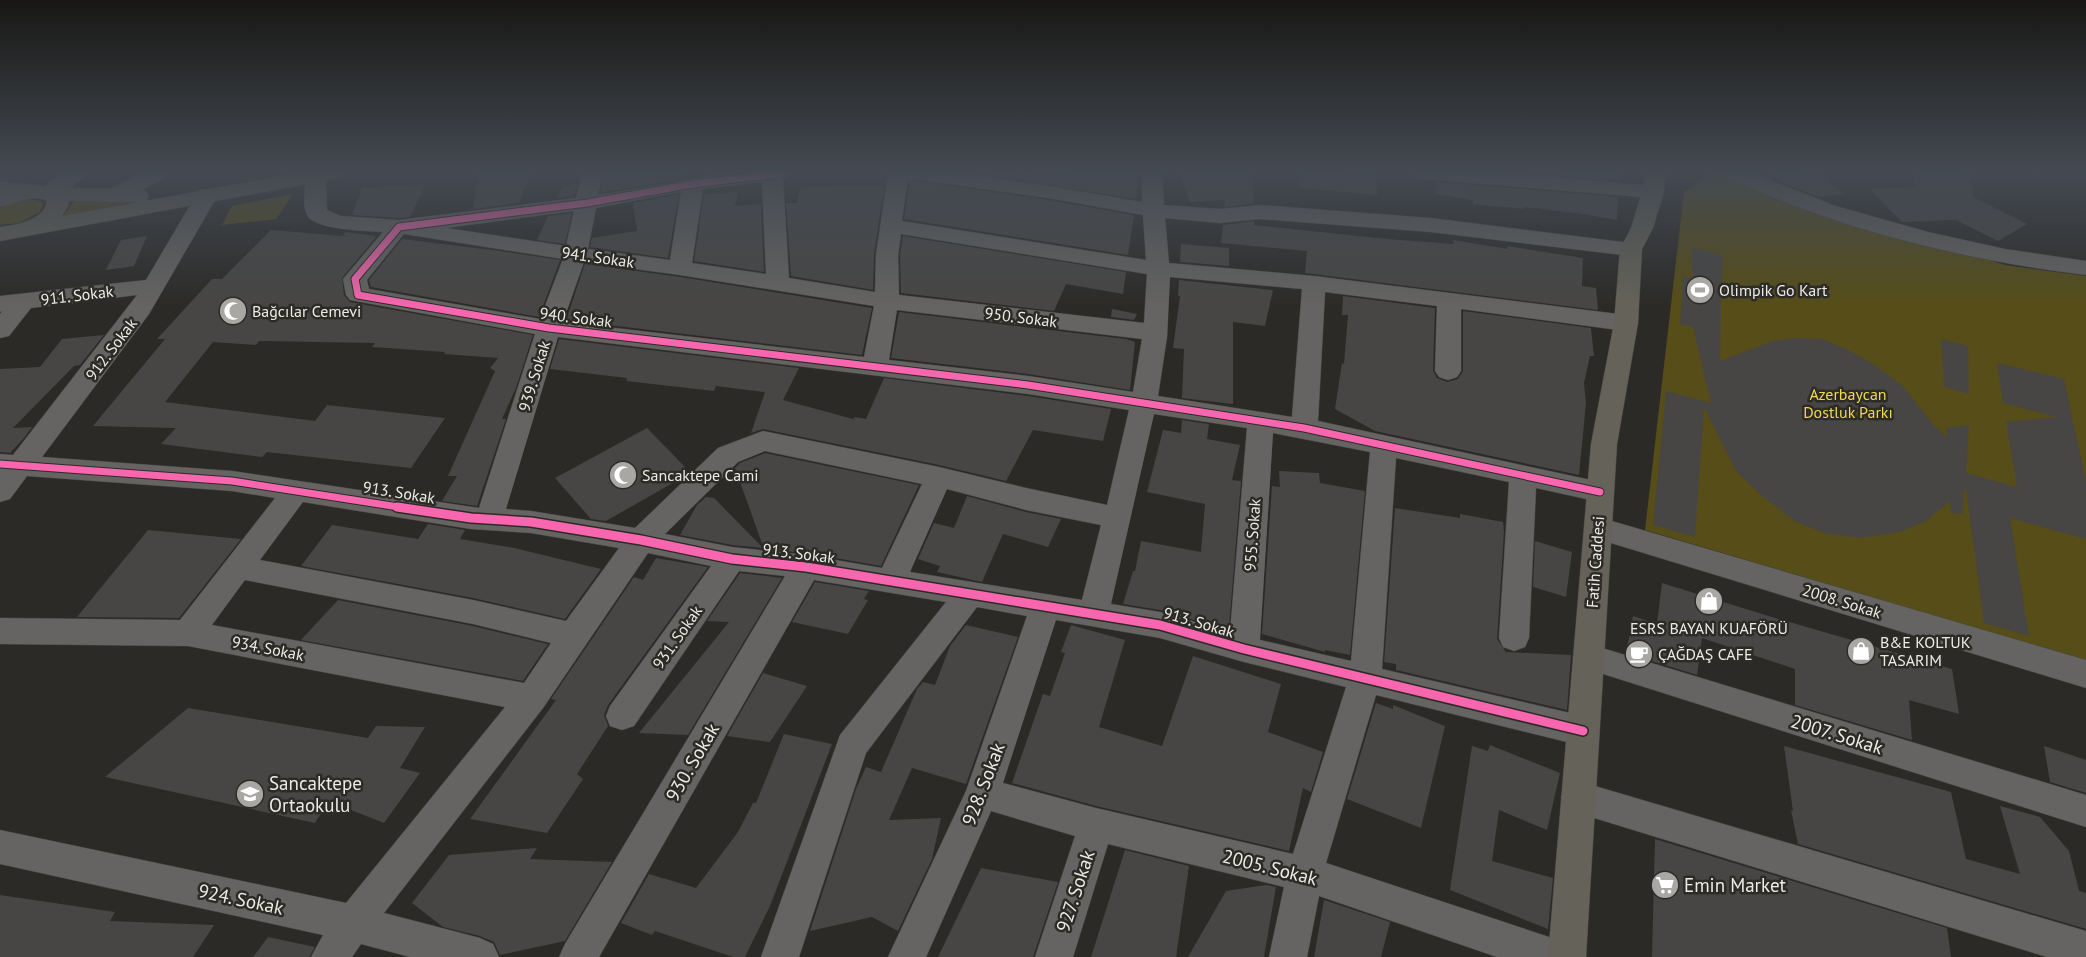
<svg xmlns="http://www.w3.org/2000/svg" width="2086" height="957" viewBox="0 0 2086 957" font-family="'PT Sans',sans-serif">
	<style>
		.green { fill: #564d18 }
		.building { fill: #474644 }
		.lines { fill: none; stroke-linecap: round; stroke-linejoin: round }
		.minor-casing { stroke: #464644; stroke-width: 1 }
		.major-casing { stroke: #464644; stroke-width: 1 }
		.minor { fill: #656462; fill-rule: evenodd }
		.major { fill: #656359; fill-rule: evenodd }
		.cycleway-far1-casing { stroke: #2c2b26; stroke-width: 9 }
		.cycleway-casing { stroke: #2c2b26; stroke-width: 12 }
		.cycleway-far1 { stroke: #f766af; stroke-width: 7 }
		.cycleway { stroke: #f766af; stroke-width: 9 }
		.labels { text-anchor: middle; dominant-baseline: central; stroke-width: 5; stroke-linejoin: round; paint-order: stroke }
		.street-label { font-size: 16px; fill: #ecebe8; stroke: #2c2b26 }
		.poi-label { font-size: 16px; fill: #ecebe8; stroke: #2c2b26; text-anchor: start }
		.park-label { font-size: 16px; fill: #efd853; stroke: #2c2b26 }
		.near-street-label { font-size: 19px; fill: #ecebe8; stroke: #2c2b26 }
		.near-poi-label { font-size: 19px; fill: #ecebe8; stroke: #2c2b26; text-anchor: start }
	</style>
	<rect width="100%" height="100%" fill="#2b2a27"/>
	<g class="green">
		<path d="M1712 173H1739L1792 197 2005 265 2086 276V661L1645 530 1684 192Z"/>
		<path d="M293 194 276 219 222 225 232 206Z"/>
		<path d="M27 199 40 201 43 204 40 212 19 223 0 225V208L10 203Z"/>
		<path d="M75 200 133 202 63 216Z"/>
	</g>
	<g class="building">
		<path d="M479 173H530L519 203 473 209Z"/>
		<path d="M604 173H686V178L600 193Z"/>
		<path d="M972 173 1074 175V173H1139L1136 199Z"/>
		<path d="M1220 173H1252L1254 204 1224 207 1225 200 1190 202 1180 174Z"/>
		<path d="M1300 173 1376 175 1377 195 1299 188Z"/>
		<path d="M1527 173H1619V181Z"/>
		<path d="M1771 173H1805L1806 176 1821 175 1844 194 1819 197 1780 182Z"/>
		<path d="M1913 173H1958L1970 176 1973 197 2027 224 1998 241 1956 220 1902 222 1870 189 1915 187Z"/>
		<path d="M910 180 1054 201 1134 215 1128 255 904 219Z"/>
		<path d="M1437 182 1618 197 1617 220 1583 214 1524 207V209L1473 204V200L1436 194Z"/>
		<path d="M426 184 410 217 399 218 352 215 362 188Z"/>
		<path d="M577 184 574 196 557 198 563 186Z"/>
		<path d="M867 186H884L874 255 873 290 791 276 786 203H797L800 187Z"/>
		<path d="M738 192 735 206 761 204 764 272 694 261 704 194Z"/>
		<path d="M679 194 668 258 590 247 592 238 637 231 633 203Z"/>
		<path d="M572 213 565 244 537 240 548 216Z"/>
		<path d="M1254 221V225L1387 239 1454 244 1453 240 1508 249 1507 246 1583 258 1582 286 1596 288 1598 310 1305 273 1307 251 1221 243 1223 225Z"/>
		<path d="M271 230 343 236 345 232 377 236 342 278 344 295 350 302 533 335 516 388 502 419H506L477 506 442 501 457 476H448L495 371 490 368 498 358 444 354 445 352 372 347 375 343 259 341 256 345 213 342 165 402 315 421 327 405 445 418 411 468 267 452 262 457 161 444 176 428 93 426 165 339H157L212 279H222Z"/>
		<path d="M147 236 134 266 106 270 121 240Z"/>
		<path d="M903 236 1126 272 1123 294 1066 284 1054 311 901 293 900 255Z"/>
		<path d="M402 239 500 251 560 260 539 317 371 287 369 280Z"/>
		<path d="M1181 244 1229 248V266L1180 262Z"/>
		<path d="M1692 248 1722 255 1720 361 1773 341 1793 338 1822 339 1846 349 1870 362 1902 385 1936 428H1938L1947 438 1946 428 1969 425 1966 473 2017 487 2006 422 2057 417 2003 403 1997 363 2064 379 2086 482V539L2010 518 2029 636 1984 623 1966 489 1964 490 1962 514 1951 513 1950 501 1926 521 1900 532 1861 538 1827 534 1794 521 1760 494 1736 471 1704 407 1695 537 1653 525 1666 391 1711 403 1693 327 1680 324 1683 276 1692 279Z"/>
		<path d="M585 264 680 277 872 308 862 355 566 320Z"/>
		<path d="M1179 280 1273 290 1265 326 1233 322V404L1182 398 1184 349 1173 348 1180 296H1178Z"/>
		<path d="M1343 296 1435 308 1433 371 1437 378 1447 382 1458 379 1463 371V311L1591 328 1594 356H1590L1584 383 1586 403 1579 475 1375 431 1335 409 1342 363 1344 364 1348 315H1342Z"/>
		<path d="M1112 309 1137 314 1134 320 1111 317Z"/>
		<path d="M899 312 1126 339 1135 342 1130 390 1028 374 891 358Z"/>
		<path d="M104 335 80 365 74 366 13 428 32 427 24 438 10 453 0 452V369L40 367 62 339Z"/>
		<path d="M559 339 799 368 783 400 853 419 855 417 866 419 884 378 1028 396 1111 409 1103 441 1033 430 1006 481 939 465 763 429 751 433 765 392 716 386 714 391 626 381 627 378 550 369Z"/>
		<path d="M1941 339 1968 346 1969 394 1944 387Z"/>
		<path d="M1182 420 1209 424 1207 439 1240 445 1232 480 1241 481 1229 627 1211 625 1160 610 1123 604 1133 571H1135L1141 541 1201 552 1205 504 1147 492 1163 430 1181 433Z"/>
		<path d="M647 428 685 467V476L606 521 591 519 555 478Z"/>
		<path d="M765 453 919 485 881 566 806 553 764 549 735 468 740 463Z"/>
		<path d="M1279 471 1319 473 1320 483 1365 491 1350 655 1325 650V652L1262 634 1272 486 1280 487Z"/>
		<path d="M967 496 1026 512 1061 519 1048 547 1003 534 982 582 937 572 940 566 918 559 934 523 954 528Z"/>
		<path d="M706 497 714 498 763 548 732 545 680 535 697 505Z"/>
		<path d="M1395 508 1460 518V514L1503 522 1504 532 1497 639 1506 652 1571 655 1567 710 1396 670V664L1384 662Z"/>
		<path d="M428 524 465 530 460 539 514 548 601 569 565 619 473 598 301 566 332 525 418 539Z"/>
		<path d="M148 530 241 539 179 618 77 617Z"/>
		<path d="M1535 541 1572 552 1566 597 1533 587Z"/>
		<path d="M656 558 708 567 608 705 604 715 608 726 577 774 583 779 547 833 470 819 556 700 551 699 634 577 643 580Z"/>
		<path d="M740 573 782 578 688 735 639 733 729 622 707 621Z"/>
		<path d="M815 582 869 591 864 599 868 600 848 634 792 622Z"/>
		<path d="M1662 583 1775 618 1952 669 1959 714 1909 700 1912 740 1795 705V669L1702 638 1697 675 1626 653 1633 616 1657 624Z"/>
		<path d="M338 600 473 626 548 644 523 681 301 640Z"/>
		<path d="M966 625 1018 637 966 784 912 768 889 820 941 818 932 859 898 931 872 917 810 931 856 789 866 767 881 772 917 689 923 682 935 685 950 646Z"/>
		<path d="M1071 625 1125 640 1099 727 1162 746 1193 656 1281 684 1268 732 1323 752 1311 792 1303 788 1289 851 1096 806 1012 783 1043 694 1050 696 1065 653 1061 652Z"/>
		<path d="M763 673 807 686 770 742 727 736Z"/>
		<path d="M1376 703 1393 709V705L1445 726 1421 828 1347 799Z"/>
		<path d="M188 708 368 738 376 726 425 727 400 768 420 773 384 823 328 801 315 823 105 777Z"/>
		<path d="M784 734 832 744 770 906 745 957H733L655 931 652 935 621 923 649 874 696 888 738 832 753 803H756Z"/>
		<path d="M1490 745 1560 773 1547 830 1499 810 1492 861 1553 878 1548 929 1450 890 1472 746 1488 751Z"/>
		<path d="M1784 746 1951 792 1966 859 2020 874 2000 806 2040 817 2069 851 2079 891 2086 893V929L1798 844 1791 810 1793 811Z"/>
		<path d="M2044 746 2086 760V793L2050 782Z"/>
		<path d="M1655 839 1947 928 1951 957H1652Z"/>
		<path d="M537 848 530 859 612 862 565 941 500 955 494 942 480 936 443 927 412 903 449 855Z"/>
		<path d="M1125 850 1189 866 1176 957H1091Z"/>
		<path d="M981 868 1058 882 1033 957H938Z"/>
		<path d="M1266 885 1276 887 1264 957H1188L1226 891Z"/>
		<path d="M0 895 115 912 110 921 214 925 193 957H0Z"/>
		<path d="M1324 900 1390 922 1381 957H1314Z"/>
		<path d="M268 937 315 947 309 957H253Z"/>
	</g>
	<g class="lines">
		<defs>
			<g id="minor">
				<path d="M63 173H87L84 177 57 198 49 199 0 193V181L45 186Z"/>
				<path d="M142 173H169L166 177 122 201 114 202 106 201 103 196 106 191Z"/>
				<path d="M307 173H325L326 176 327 210 341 216 399 220 576 198 582 173H602L598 195 729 173H791L788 177 783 179 789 278 875 292 876 255 888 173H958L1054 187 1142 202V173H1162L1164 205 1220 209 1260 205 1431 218 1639 244 1642 249 1639 254 1631 256 1431 232 1260 219 1220 223 1165 218 1169 263 1314 276 1626 315 1635 317 1638 323 1635 329 1626 331 1461 309V371L1457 377 1448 380 1439 377 1435 371 1437 306 1325 292 1318 421 1600 482 1610 485 1614 492 1610 499 1600 502 1536 488 1529 638 1525 647 1514 651 1503 647 1499 638 1509 482 1396 458 1382 669 1583 716 1595 721 1599 731 1595 741 1583 746 1376 695 1326 863 1552 938 1565 944 1571 957H1497L1319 896 1307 957H1269L1284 887 1108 844 1073 957H1035L1075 836 991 811 926 957H888L966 791 1027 616 977 607 866 753 799 957H761L840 735 946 602 814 580 599 957H559L565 944 785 576 739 571 634 726 622 730 610 726 606 716 610 706 711 566 648 553 543 708 384 913 480 938 493 944 499 957H410L361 944 352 957H311L323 935 0 864V830L346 903 505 707 188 646 0 644V618L180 620 275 498 232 491 27 476 10 499 0 502V454L13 455 137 295 31 308 9 336 0 338V314L2 311 0 312V296L146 280 199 190 207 189 215 190 218 195 149 314 42 457 232 471 479 508 535 334 350 300 346 295 343 279 383 232C368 231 314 230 307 215 302 204 305 188 306 176ZM908 178 1054 199 1143 215 1146 260 902 221ZM762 182 766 274 692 263 703 189ZM681 192 670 260 588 249 596 208ZM574 211 566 246 446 228ZM404 234 563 259 540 319 369 289 367 280ZM901 234 1147 274 1144 323 899 295 898 255ZM584 262 680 275 874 306 864 357 563 322ZM1170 277 1302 289 1292 417 1158 396 1167 337ZM897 310 1142 339 1133 392 1028 376 889 360ZM558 337 1028 394 1129 410 1107 505 1026 488 939 467 763 431 718 448 635 528 531 511 506 509ZM1154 414 1247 428 1230 632 1160 612 1111 604ZM1273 433 1370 452 1351 661 1260 640ZM765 451 922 484 882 568 806 555 732 547 665 534 738 462ZM947 489 1026 510 1101 525 1082 600 910 572ZM303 502 471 529 531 533 619 548 566 621 473 600 260 560ZM245 580 473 624 551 643 524 683 212 625ZM1056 620 1160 638 1244 662 1346 687 1293 854 1096 808 1003 783Z"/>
				<path d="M1414 173H1503L1653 186 1661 187 1664 192 1661 197 1653 198 1424 179 1417 177Z"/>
				<path d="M1724 173H1751L1836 206 1928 232 2005 249 2086 261V275C1964 260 1838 230 1727 177Z"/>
				<path d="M1598 517 2086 660V688L1588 536 1584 528 1588 520Z"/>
				<path d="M1589 644 2086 795V827L1578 666 1573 657 1578 648Z"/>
				<path d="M1578 781 2086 931V957H2047L1578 813 1566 808 1561 797 1566 786Z"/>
			</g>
			<g id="major">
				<path d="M299 173H345L342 177 335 179 0 241V227C16 225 45 220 47 201 32 193 15 204 0 207V193C28 184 37 187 64 188 89 188 113 189 138 190L146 191 149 196 146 201 139 202ZM69 201 138 202 62 216 68 206Z"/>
				<path d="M1646 173H1666L1664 192 1653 228 1642 249 1638 323 1617 444 1586 957H1548L1591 444 1614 323 1620 249 1631 228 1642 192Z"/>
			</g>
		</defs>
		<use href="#minor" class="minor-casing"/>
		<use href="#major" class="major-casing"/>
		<use href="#minor" class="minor"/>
		<use href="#major" class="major"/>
		<defs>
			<g id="cycleway-far1">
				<path d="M781 173 693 184 587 203 399 227 355 279 358 295 549 328 1028 385 1304 428 1600 492"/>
				<path d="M0 464 232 481 405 508"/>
			</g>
			<path id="cycleway" d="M397 507 471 518 531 522 641 540 732 559 806 567 1160 625 1244 649 1583 731"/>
		</defs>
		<use href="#cycleway-far1" class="cycleway-far1-casing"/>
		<use href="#cycleway" class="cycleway-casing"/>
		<use href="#cycleway-far1" class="cycleway-far1"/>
		<use href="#cycleway" class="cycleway"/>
	</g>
	<linearGradient id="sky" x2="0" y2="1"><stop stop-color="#181715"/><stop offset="0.56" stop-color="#444a52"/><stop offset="1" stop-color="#444a52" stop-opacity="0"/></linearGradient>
	<rect width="2086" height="307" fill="url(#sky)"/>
	<defs>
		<symbol id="stadium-disc" viewBox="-11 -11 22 22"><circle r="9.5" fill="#a8a7a4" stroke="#2c2b26"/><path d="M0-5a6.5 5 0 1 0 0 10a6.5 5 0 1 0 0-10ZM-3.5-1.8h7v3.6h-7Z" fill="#fff"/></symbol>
		<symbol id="mosque-disc" viewBox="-11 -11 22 22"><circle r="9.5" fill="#a8a7a4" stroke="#2c2b26"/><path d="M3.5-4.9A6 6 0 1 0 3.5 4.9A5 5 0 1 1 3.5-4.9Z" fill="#fff"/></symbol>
		<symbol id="shop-disc" viewBox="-11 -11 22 22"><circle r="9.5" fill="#a8a7a4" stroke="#2c2b26"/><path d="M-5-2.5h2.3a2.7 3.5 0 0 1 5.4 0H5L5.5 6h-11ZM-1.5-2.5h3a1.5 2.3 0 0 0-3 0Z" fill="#fff"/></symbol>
		<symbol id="cafe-disc" viewBox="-11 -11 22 22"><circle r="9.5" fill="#a8a7a4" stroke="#2c2b26"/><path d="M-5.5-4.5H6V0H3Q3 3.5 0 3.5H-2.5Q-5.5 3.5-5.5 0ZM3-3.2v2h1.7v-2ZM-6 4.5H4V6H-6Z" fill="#fff"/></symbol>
		<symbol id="school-disc" viewBox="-11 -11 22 22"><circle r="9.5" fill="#a8a7a4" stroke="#2c2b26"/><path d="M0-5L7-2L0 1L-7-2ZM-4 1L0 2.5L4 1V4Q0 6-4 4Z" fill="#fff"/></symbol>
		<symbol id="supermarket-disc" viewBox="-11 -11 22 22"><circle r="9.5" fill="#a8a7a4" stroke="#2c2b26"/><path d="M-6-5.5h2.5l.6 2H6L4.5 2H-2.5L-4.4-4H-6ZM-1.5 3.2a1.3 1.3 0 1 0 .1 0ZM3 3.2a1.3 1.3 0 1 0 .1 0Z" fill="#fff"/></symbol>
	</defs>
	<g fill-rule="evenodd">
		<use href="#stadium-disc" x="1684" y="274" width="32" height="32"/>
		<use href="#mosque-disc" x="217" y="295" width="32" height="32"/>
		<use href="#mosque-disc" x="607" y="459" width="32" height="32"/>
		<use href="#shop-disc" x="1693" y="585" width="32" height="32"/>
		<use href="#shop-disc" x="1845" y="635" width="32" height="32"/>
		<use href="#cafe-disc" x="1623" y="638" width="32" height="32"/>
		<use href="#school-disc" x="234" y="778" width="32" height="32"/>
		<use href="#supermarket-disc" x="1649" y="869" width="32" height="32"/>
	</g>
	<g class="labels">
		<g class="street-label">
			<text transform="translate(598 257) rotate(8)">941. Sokak</text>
			<text transform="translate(77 295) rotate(-7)">911. Sokak</text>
			<text transform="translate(576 317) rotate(7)">940. Sokak</text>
			<text transform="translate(1021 317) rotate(7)">950. Sokak</text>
			<text transform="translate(111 349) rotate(-53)">912. Sokak</text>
			<text transform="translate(534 376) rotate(-73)">939. Sokak</text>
			<text transform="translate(399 492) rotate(9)">913. Sokak</text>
			<text transform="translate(1252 535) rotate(-86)">955. Sokak</text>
			<text transform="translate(799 553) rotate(7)">913. Sokak</text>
			<text transform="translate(1595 562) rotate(-86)">Fatih Caddesi</text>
			<text transform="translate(1842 601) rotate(17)">2008. Sokak</text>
			<text transform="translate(1199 622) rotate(16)">913. Sokak</text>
			<text transform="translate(677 637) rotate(-55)">931. Sokak</text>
			<text transform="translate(268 648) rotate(11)">934. Sokak</text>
		</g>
		<g class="poi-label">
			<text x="1719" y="290">Olimpik Go Kart</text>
			<text x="252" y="311">Bağcılar Cemevi</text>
			<text x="642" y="475">Sancaktepe Cami</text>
			<text x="1709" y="628" text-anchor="middle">ESRS BAYAN KUAFÖRÜ</text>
			<text x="1880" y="642">B&amp;E KOLTUK<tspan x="1880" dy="18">TASARIM</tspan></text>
			<text x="1658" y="654">ÇAĞDAŞ CAFE</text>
		</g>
		<g class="park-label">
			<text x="1848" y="394">Azerbaycan<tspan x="1848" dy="18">Dostluk Parkı</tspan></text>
		</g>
		<g class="near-street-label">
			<text transform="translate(1837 734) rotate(17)">2007. Sokak</text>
			<text transform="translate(692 762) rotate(-60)">930. Sokak</text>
			<text transform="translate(983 784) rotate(-69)">928. Sokak</text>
			<text transform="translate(1270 867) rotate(14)">2005. Sokak</text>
			<text transform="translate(1075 891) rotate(-72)">927. Sokak</text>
			<text transform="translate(241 899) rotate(12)">924. Sokak</text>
		</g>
		<g class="near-poi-label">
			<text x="269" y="783">Sancaktepe<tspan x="269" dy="22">Ortaokulu</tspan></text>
			<text x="1684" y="885">Emin Market</text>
		</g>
	</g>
</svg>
